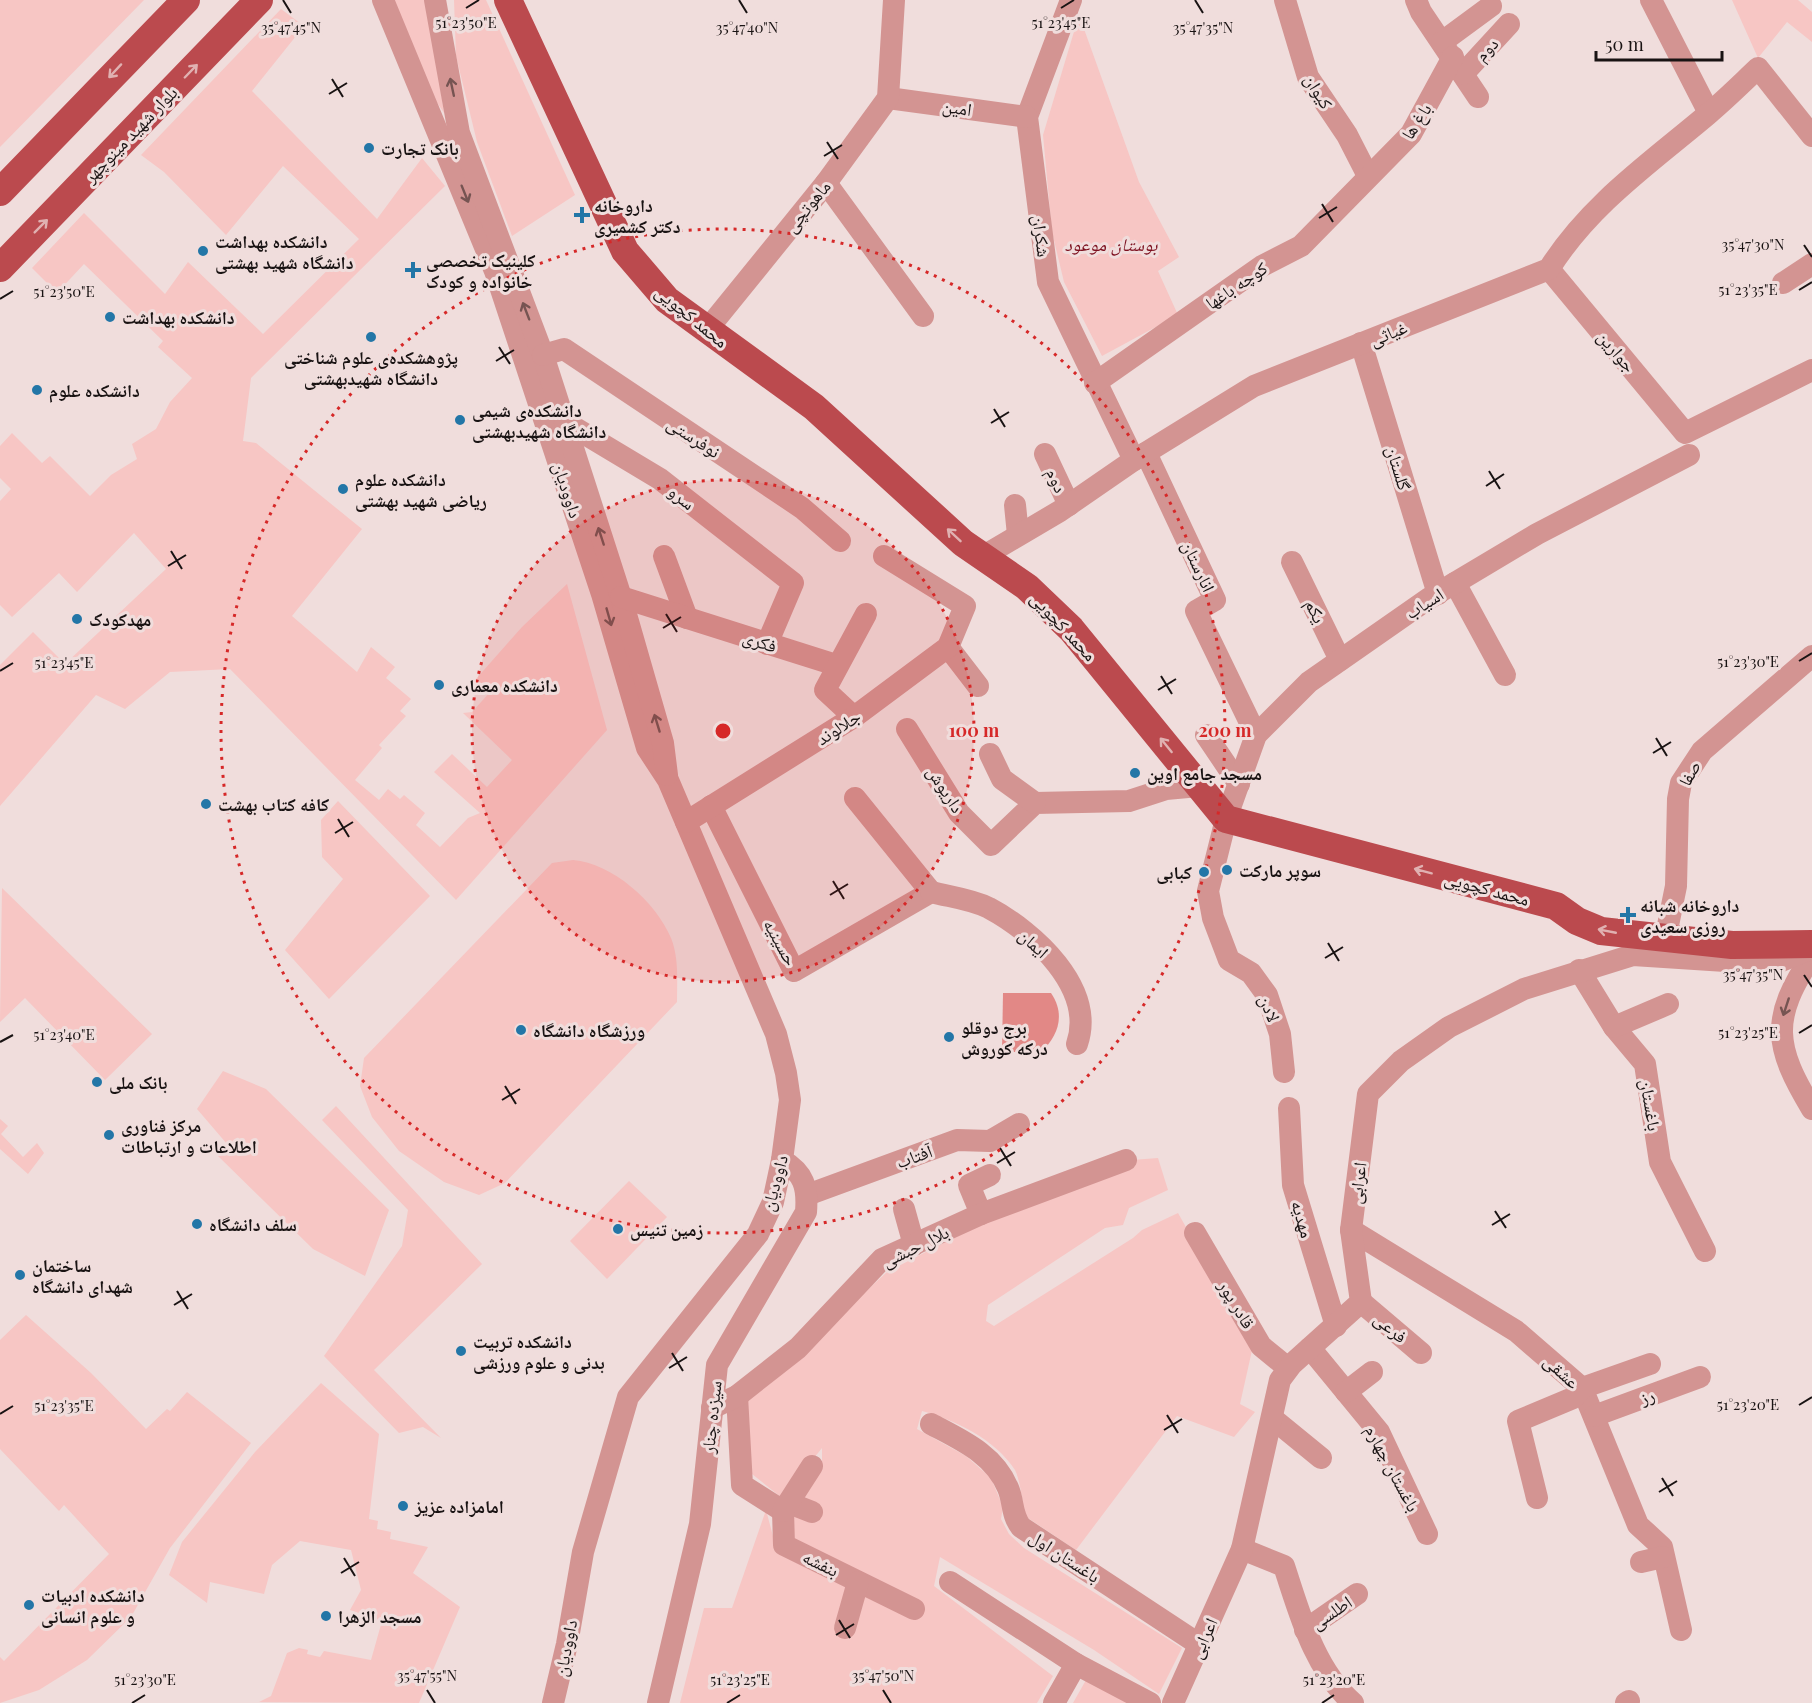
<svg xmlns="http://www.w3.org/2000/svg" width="1812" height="1703" viewBox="0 0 1812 1703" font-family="'Playfair Display','Noto Naskh Arabic',serif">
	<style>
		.green { fill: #f7c6c4 }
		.water { fill: #e28886 }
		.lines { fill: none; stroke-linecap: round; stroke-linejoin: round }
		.minor { stroke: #d39492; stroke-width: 22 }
		.major { stroke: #bb4a4e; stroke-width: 28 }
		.oneway { stroke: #e0b1b1 }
		.oneway2 { stroke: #765452 }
		.ticks { fill: none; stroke: #191313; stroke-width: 2 }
		.ring { fill: none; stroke: #d62828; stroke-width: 3; stroke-dasharray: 3 6 }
		.poi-dot { fill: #2376a7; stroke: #f0dddc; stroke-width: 2 }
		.labels { text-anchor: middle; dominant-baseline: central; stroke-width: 6; stroke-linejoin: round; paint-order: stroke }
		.street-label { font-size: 18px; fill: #191313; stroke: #f0dddc }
		.poi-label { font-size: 18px; font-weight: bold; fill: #191313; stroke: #f0dddc; text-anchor: start }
		.park-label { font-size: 18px; font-style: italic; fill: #7d101f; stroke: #f0dddc }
		.ticks-label { font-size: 15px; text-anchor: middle; fill: #191313; stroke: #f0dddc; stroke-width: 6; stroke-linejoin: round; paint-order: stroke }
		.centre { fill: #d62828; stroke: #f0dddc; stroke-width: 3 }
		.ring-label { font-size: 18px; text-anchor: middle; font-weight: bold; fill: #d62828; stroke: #f0dddc; stroke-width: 6; stroke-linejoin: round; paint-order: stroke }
	</style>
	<rect width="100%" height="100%" fill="#f0dddc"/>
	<g class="green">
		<path d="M0 0H144L0 147Z"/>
		<path d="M392 0H428L444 113 426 86Z"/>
		<path d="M454 0H486L575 195 512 236 477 142 456 56Z"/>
		<path d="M1732 0H1798L1812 12V42L1787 22 1758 58Z"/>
		<path d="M281 9 304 26 252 91 377 219 422 158 445 186 251 378 243 441 256 443 362 529 292 616 357 672 371 647 395 667 386 678 411 699 400 711 406 716 379 745 382 748 355 780 379 800 388 789 400 799 404 795 425 813 416 825 440 847 468 818 480 813 434 772 452 754 487 787 512 760 463 713 472 712 491 691 476 679 522 627 567 584 607 730 456 900 230 669 170 672 125 709 96 695 0 806V665L33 632 65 664 166 569 134 533 77 592 59 573 12 617 0 605V501L11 489 0 478V446L12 433 42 463 50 456 90 496 111 475 137 459 132 444 156 429 170 402 192 378 158 347 163 341 84 264 57 293 32 268 84 213 165 294 188 262 263 334 359 239 283 166 226 235 164 172 141 155Z"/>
		<path d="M1079 15 1139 182 1179 257 1158 271 1178 315 1102 356 1064 282 1052 232 1043 135Z"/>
		<path d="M338 801 430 896 329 999 285 950 343 879 322 857 321 820Z"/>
		<path d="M573 860C612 863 656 902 671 938 679 958 677 981 677 1002L505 1183 479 1195 444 1182 399 1151 372 1117 360 1086 364 1058 552 863Z"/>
		<path d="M2 888 152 1034 105 1080 25 998 0 1022Z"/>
		<path d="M223 1071 266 1089 389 1210 365 1276 313 1249 218 1156 227 1144 197 1109Z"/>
		<path d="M336 1106 482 1264 374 1370 441 1438 423 1427 399 1433 324 1356 402 1246 408 1210 322 1120Z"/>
		<path d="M0 1119 8 1126 1 1134 23 1157 37 1143 44 1153 28 1174 0 1149Z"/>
		<path d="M1158 1158 1168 1190 1129 1208 1123 1225 1105 1228 988 1305 986 1321 994 1326 1133 1238 1142 1230 1178 1213 1253 1346 1240 1404 1255 1412 1234 1437 1177 1416 1076 1550 1025 1516C1022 1503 1021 1482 1015 1470 995 1439 955 1420 922 1411L917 1429 966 1456 991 1478 1003 1507 1001 1519 1009 1534 1024 1548 1182 1648 1159 1694 1094 1650 940 1557 934 1586 1053 1676 1037 1703H680L704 1608H732L766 1510 777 1551 862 1592 790 1538 797 1500 822 1463V1448L782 1498 752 1474 743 1403 887 1272 984 1222 1119 1161Z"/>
		<path d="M629 1181 667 1217 607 1279 570 1241Z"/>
		<path d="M26 1315 91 1373 146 1429 167 1409 170 1411 187 1392 251 1443 170 1548 131 1617 87 1660 39 1690 0 1703V1657L4 1661 109 1554 64 1505 59 1511 0 1449V1340Z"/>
		<path d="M321 1383 379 1434 369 1519 378 1521 377 1529 391 1532 390 1539 428 1547 413 1573 460 1607 419 1703 259 1702 271 1696 287 1653 299 1648 308 1650 307 1654 320 1657 324 1651 371 1660 382 1621 350 1610 361 1590 351 1550 300 1541 272 1565 264 1594 210 1582 207 1603 169 1575 182 1542 255 1452Z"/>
		<path d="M1086 1680 1131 1703H1073Z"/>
	</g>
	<path class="water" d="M1003 993H1051C1066 1015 1058 1036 1041 1052H1002Z"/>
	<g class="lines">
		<g class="minor">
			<path d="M383 0 495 271 602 594 647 748 668 780 776 1034 786 1073 790 1100 782 1160 773 1202 758 1234 628 1397 583 1552 567 1644 553 1703"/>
			<path d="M435 0 459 133 543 355 621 597 663 743 667 775"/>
			<path d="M1071 0 1027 117 1048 282 1134 460"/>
			<path d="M1285 0 1308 77 1347 135 1368 176"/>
			<path d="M1416 0 1421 12 1478 97"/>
			<path d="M1651 0 1709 113"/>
			<path d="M1442 42 1491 6"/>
			<path d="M1463 74 1509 24"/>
			<path d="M888 98 1027 117"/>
			<path d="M826 183 923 316"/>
			<path d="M1549 269 1685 433 1812 370"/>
			<path d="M1783 283 1812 264"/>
			<path d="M706 331 826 183 888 98 894 0"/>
			<path d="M1361 343 1438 594"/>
			<path d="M543 355 564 349 802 508 840 541"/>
			<path d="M1095 383 1262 266 1301 246 1411 134 1453 57"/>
			<path d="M565 422 660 479 793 583 767 644"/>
			<path d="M1146 453 1215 600 1196 611 1256 735"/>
			<path d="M1045 454 1069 505"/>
			<path d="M1015 505 1018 535"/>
			<path d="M664 556 687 618"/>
			<path d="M982 557 1060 511 1134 460 1254 386 1549 269C1589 205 1650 163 1707 115 1725 100 1741 84 1758 68L1812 136"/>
			<path d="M1292 562 1340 660"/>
			<path d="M1455 583 1505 675"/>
			<path d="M621 597 836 665"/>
			<path d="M948 647 978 686"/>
			<path d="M854 717 825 690 866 614"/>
			<path d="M907 729 959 813 991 845 1035 803 1129 801 1166 789 1199 786"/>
			<path d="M1206 735 1239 784"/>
			<path d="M990 754 1002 779 1035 803"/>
			<path d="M855 798 931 892"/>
			<path d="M711 806 794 971 931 892"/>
			<path d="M686 822 854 717 948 647 965 606 884 556"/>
			<path d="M931 892C950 897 971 899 989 908 1034 932 1096 988 1077 1044"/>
			<path d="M1665 940 1676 886 1678 799 1681 783 1702 751 1812 656"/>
			<path d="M1812 956C1770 1019 1774 1046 1812 1109"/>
			<path d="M1579 970 1614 1027 1645 1064 1660 1162 1705 1251"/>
			<path d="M1614 1027 1668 1004"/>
			<path d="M1284 1072 1280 1034 1267 995 1251 973 1229 960 1213 918 1208 891 1226 819 1256 735 1309 682 1428 599 1537 534 1689 455"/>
			<path d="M1289 1108 1293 1185 1336 1326"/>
			<path d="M807 1195 957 1140 990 1141 1019 1124"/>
			<path d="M904 1209 914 1245"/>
			<path d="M981 1214 969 1185 990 1175"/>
			<path d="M1351 1230 1516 1331 1582 1388 1638 1525 1662 1547 1681 1630"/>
			<path d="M1195 1233 1261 1346 1288 1368"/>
			<path d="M1361 1302 1421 1353"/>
			<path d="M1310 1348 1379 1432 1427 1534"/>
			<path d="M1346 1392 1372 1372"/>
			<path d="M737 1396 742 1485 783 1511"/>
			<path d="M712 1408 737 1396 798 1348 882 1259 981 1214 1126 1160"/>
			<path d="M1594 1416 1700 1377"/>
			<path d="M1272 1418 1321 1458"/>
			<path d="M931 1424C961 1440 994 1454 1008 1488 1014 1502 1011 1514 1021 1527L1200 1645"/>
			<path d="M1537 1498 1518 1421 1573 1398 1582 1388 1650 1364"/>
			<path d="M789 1503 812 1512"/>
			<path d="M783 1511 784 1545 914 1609"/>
			<path d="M783 1511 812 1466"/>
			<path d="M1242 1549 1284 1566C1300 1614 1314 1669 1353 1703"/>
			<path d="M1641 1562 1663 1557"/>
			<path d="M950 1582 1076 1664"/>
			<path d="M845 1628 858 1582"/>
			<path d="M1305 1630 1357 1594"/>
			<path d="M658 1703 700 1524 717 1365 806 1212C808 1187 804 1173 782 1160"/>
			<path d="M1054 1703 1076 1664 1150 1703"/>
			<path d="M1173 1703 1242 1549 1280 1380 1292 1364 1361 1302 1351 1230 1368 1094 1401 1061 1449 1027 1524 989 1633 955 1741 962 1781 961 1812 948"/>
			<path d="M1626 1703 1629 1701"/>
		</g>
		<g class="major">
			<path d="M508 0 625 251 667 300 814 407 963 543 1027 587 1071 629 1226 819 1556 906 1577 921 1601 931 1732 945 1812 944"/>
			<path d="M0 192 186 0"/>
			<path d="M0 268 259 0"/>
		</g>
	</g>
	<defs><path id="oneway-shaft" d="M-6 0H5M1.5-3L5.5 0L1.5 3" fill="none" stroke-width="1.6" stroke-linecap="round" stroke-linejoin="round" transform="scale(1.5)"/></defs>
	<g class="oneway">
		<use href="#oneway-shaft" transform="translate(115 71) rotate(133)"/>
		<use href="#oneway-shaft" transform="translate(191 71) rotate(-46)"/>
		<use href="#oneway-shaft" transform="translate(41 226) rotate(-45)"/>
		<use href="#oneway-shaft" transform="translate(954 535) rotate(-137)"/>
		<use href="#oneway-shaft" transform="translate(1166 745) rotate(-129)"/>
		<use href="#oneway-shaft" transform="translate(1423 871) rotate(-165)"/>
		<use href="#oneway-shaft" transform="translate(1607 931) rotate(-169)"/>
	</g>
	<g class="oneway2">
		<use href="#oneway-shaft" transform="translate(452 87) rotate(-102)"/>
		<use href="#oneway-shaft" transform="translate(465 194) rotate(68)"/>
		<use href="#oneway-shaft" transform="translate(526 311) rotate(-111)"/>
		<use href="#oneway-shaft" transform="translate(601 536) rotate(-108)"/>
		<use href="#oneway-shaft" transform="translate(609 617) rotate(74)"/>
		<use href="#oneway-shaft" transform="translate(657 723) rotate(-107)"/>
		<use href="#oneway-shaft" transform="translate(1786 1007) rotate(108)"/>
	</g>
	<path class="ticks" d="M283 0 291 13M739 0 747 13M1195 0 1203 13M466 8 479 0M1061 8 1074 0M332 79 343 97M329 94 347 83M827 142 838 159M824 156 842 145M1322 204 1333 222M1319 218 1337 207M1804 245 1812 257M1799 290 1812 282M0 299 13 291M499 347 510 364M496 361 514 350M994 409 1005 427M991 423 1009 412M1489 471 1500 489M1486 486 1504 474M171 551 182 569M168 566 186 555M666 614 677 632M663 628 681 617M1799 661 1812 653M0 671 13 663M1161 676 1172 694M1158 690 1176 679M1656 738 1667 756M1653 753 1671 742M338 819 349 837M335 833 353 822M833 881 844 899M830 895 848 884M1328 943 1339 961M1325 958 1343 947M1804 975 1812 987M1799 1033 1812 1025M0 1042 13 1035M505 1086 516 1104M502 1100 520 1089M1000 1148 1011 1166M997 1163 1015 1152M1495 1211 1506 1228M1492 1225 1510 1214M177 1291 188 1309M174 1305 192 1294M672 1353 683 1371M669 1368 687 1357M1799 1405 1812 1397M0 1414 13 1406M1167 1415 1178 1433M1164 1430 1182 1419M1662 1478 1673 1496M1659 1492 1677 1481M344 1558 355 1576M341 1573 359 1562M839 1620 850 1638M836 1635 854 1624M427 1690 435 1703M883 1690 891 1703M132 1703 145 1695M727 1703 740 1695M1322 1703 1334 1695"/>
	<circle cx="723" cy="731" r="251" fill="#d62828" fill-opacity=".12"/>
	<g class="ring">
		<circle cx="723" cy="731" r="251"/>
		<circle cx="723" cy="731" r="502"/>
	</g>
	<g class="poi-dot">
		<circle cx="369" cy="148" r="6"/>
		<path d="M579 206h6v6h6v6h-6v6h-6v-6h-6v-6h6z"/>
		<circle cx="203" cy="251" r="6"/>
		<path d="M410 261h6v6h6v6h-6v6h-6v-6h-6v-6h6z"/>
		<circle cx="110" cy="317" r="6"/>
		<circle cx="371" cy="337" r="6"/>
		<circle cx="37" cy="390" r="6"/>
		<circle cx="460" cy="420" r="6"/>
		<circle cx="343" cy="489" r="6"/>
		<circle cx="77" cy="619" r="6"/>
		<circle cx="439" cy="685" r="6"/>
		<circle cx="1135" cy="773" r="6"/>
		<circle cx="206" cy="804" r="6"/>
		<circle cx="1227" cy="870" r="6"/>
		<circle cx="1204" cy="872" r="6"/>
		<path d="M1625 906h6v6h6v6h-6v6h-6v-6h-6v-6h6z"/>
		<circle cx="521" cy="1030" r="6"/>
		<circle cx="949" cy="1037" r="6"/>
		<circle cx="97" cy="1082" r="6"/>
		<circle cx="109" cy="1135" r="6"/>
		<circle cx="197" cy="1224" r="6"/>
		<circle cx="618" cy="1229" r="6"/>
		<circle cx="20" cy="1275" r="6"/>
		<circle cx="461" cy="1351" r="6"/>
		<circle cx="403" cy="1506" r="6"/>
		<circle cx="29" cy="1605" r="6"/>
		<circle cx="326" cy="1616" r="6"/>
	</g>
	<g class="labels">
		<g class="street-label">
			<text transform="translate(1486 49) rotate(-47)">دوم</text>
			<text transform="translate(1319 91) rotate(59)">کیوان</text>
			<text transform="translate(957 107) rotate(8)">امین</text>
			<text transform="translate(1416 121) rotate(-57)">باغ ها</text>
			<text transform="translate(130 134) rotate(-46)">بلوار شهید مینوچهر</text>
			<text transform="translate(807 206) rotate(-51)">ماهوتچی</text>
			<text transform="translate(1042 236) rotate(83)">شکران</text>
			<text transform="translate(1236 285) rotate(-34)">کوچه باغها</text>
			<text transform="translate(692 316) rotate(39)">محمد کچویی</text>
			<text transform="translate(1388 333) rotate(-22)">غیاثی</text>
			<text transform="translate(1617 351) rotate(50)">جوارین</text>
			<text transform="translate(694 437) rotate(33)">نوفرستی</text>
			<text transform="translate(1399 468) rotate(73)">گلستان</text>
			<text transform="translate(1057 480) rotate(65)">دوم</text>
			<text transform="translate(568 490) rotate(72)">داوودیان</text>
			<text transform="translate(682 497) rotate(38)">سرو</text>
			<text transform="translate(1199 566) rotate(65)">انارستان</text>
			<text transform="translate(1424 603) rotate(-33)">اسیاب</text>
			<text transform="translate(1316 611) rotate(64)">یکم</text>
			<text transform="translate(1064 626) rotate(47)">محمد کچویی</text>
			<text transform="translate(760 641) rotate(18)">فکری</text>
			<text transform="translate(838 727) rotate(-33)">جلالوند</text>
			<text transform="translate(1689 773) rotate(-61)">صفا</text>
			<text transform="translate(946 789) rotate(57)">داریوش</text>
			<text transform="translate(1487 888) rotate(15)">محمد کچویی</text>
			<text transform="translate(781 942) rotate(61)">حسینیه</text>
			<text transform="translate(1034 943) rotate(43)">ایمان</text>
			<text transform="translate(1270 1008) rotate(68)">لادن</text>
			<text transform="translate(1651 1105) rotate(81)">باغستان</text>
			<text transform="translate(914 1156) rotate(-20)">آفتاب</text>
			<text transform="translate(774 1183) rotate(-75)">داوودیان</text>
			<text transform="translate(1357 1183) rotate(-83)">اعرابی</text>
			<text transform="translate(1303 1219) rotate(74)">مهدیه</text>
			<text transform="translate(915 1246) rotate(-26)">بلال حبشی</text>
			<text transform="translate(1237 1304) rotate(59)">قادر پور</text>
			<text transform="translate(1391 1327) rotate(40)">فرعی</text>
			<text transform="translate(1562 1371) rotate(42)">عشقی</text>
			<text transform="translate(1647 1396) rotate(-20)">رز</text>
			<text transform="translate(711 1417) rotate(-84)">سیزده چنار</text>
			<text transform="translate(1393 1468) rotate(62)">باغستان چهارم</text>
			<text transform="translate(1065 1556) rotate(33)">باغستان اول</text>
			<text transform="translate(821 1563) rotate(26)">بنفشه</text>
			<text transform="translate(1331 1612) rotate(-34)">اطلسی</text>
			<text transform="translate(1203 1638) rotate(-66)">اعرابی</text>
			<text transform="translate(565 1648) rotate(-79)">داوودیان</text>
		</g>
		<g class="poi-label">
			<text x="381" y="148">بانک تجارت</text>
			<text x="594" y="205">داروخانه<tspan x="594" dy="21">دکتر کشمیری</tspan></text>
			<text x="215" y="241">دانشکده بهداشت<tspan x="215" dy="21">دانشگاه شهید بهشتی</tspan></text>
			<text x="426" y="260">کلینیک تخصصی<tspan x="426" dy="21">خانواده و کودک</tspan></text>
			<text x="122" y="317">دانشکده بهداشت</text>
			<text x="371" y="357" text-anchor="middle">پژوهشکده‌ی علوم شناختی<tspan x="371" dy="21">دانشگاه شهیدبهشتی</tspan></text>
			<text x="49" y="390">دانشکده علوم</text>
			<text x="472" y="410">دانشکده‌ی شیمی<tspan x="472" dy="21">دانشگاه شهیدبهشتی</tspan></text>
			<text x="355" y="479">دانشکده علوم<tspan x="355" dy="21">ریاضی شهید بهشتی</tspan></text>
			<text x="89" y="619">مهدکودک</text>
			<text x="451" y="685">دانشکده معماری</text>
			<text x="1147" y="773">مسجد جامع اوین</text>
			<text x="218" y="804">کافه کتاب بهشت</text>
			<text x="1239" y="870">سوپر مارکت</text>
			<text x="1192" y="872" text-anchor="end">کبابی</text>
			<text x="1640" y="905">داروخانه شبانه<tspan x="1640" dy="21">روزی سعیدی</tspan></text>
			<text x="961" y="1027">برج دوقلو<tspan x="961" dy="21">درکه کوروش</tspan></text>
			<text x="533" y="1030">ورزشگاه دانشگاه</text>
			<text x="109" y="1082">بانک ملی</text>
			<text x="121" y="1125">مرکز فناوری<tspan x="121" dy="21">اطلاعات و ارتباطات</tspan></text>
			<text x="209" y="1224">سلف دانشگاه</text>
			<text x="630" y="1229">زمین تنیس</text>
			<text x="32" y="1265">ساختمان<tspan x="32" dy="21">شهدای دانشگاه</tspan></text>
			<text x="473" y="1341">دانشکده تربیت<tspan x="473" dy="21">بدنی و علوم ورزشی</tspan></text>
			<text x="415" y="1506">امامزاده عزیز</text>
			<text x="41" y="1595">دانشکده ادبیات<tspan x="41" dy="21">و علوم انسانی</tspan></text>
			<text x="338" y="1616">مسجد الزهرا</text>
		</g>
		<g class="park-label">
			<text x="1111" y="244">بوستان موعود</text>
		</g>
	</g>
	<g class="ticks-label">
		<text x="466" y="28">51°23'50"E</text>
		<text x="1061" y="28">51°23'45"E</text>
		<text x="291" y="33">35°47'45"N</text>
		<text x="747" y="33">35°47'40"N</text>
		<text x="1203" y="33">35°47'35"N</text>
		<text x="1753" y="250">35°47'30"N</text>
		<text x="1748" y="295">51°23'35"E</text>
		<text x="64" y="297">51°23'50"E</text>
		<text x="1748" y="667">51°23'30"E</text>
		<text x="64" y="668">51°23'45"E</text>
		<text x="1753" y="980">35°47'35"N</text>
		<text x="1748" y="1038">51°23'25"E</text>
		<text x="64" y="1040">51°23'40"E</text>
		<text x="1748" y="1410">51°23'20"E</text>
		<text x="64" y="1411">51°23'35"E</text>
		<text x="427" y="1681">35°47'55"N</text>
		<text x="883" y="1681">35°47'50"N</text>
		<text x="145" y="1685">51°23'30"E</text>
		<text x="740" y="1685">51°23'25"E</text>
		<text x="1334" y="1685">51°23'20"E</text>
	</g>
	<circle cx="723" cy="731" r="9" class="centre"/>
	<g class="ring-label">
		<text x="974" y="737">100 m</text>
		<text x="1225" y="737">200 m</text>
	</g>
	<path d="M1596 51v9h126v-9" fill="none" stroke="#191313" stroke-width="3"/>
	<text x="1605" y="51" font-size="18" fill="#191313" stroke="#f0dddc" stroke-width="4.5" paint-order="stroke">50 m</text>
</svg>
